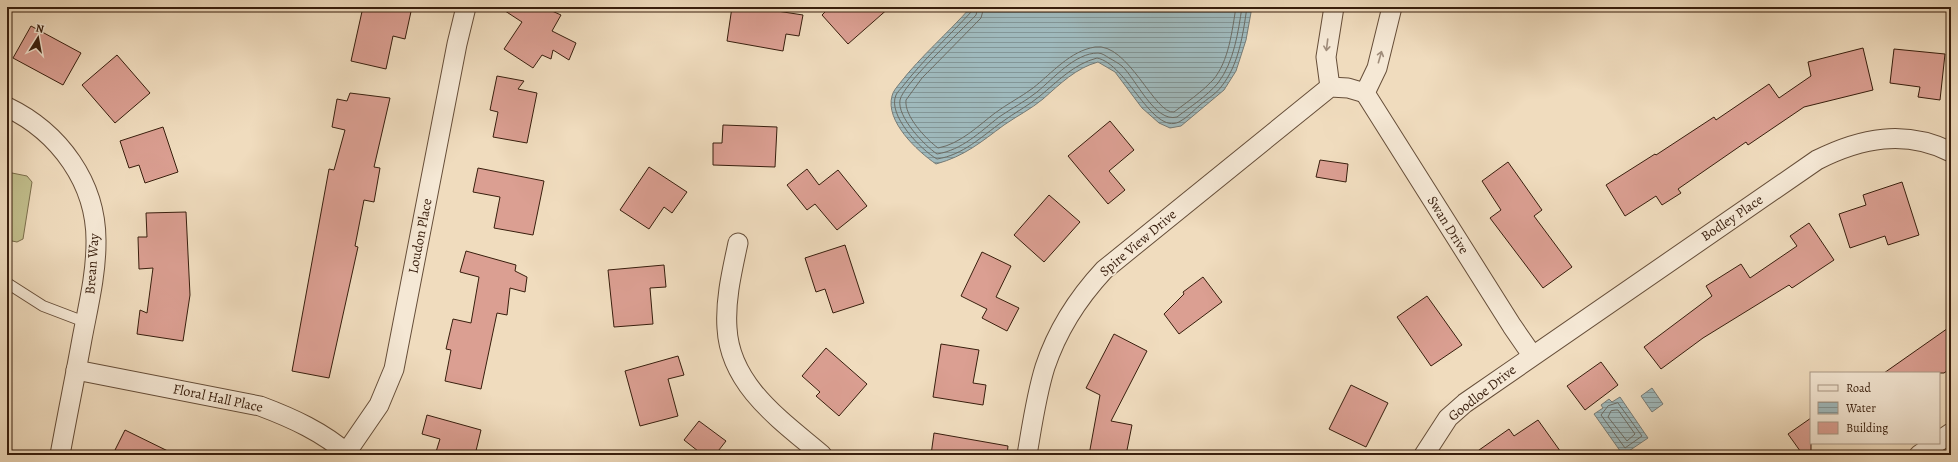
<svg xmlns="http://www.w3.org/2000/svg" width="1958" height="462" viewBox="0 0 1958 462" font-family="Alegreya,serif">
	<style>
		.park { fill: #c1be8c; stroke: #7c6e4c }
		.water { fill: url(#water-rules); stroke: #767b76 }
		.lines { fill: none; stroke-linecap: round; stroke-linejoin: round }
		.shore { stroke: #6c6c64; stroke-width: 1 }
		.building { fill: #db9f92; stroke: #381e0d }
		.lane-casing { stroke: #664e39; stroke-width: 12 }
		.street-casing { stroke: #664e39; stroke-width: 21 }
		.lane { stroke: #f5e8d5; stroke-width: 10 }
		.street { stroke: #f5e8d5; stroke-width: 19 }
		.oneway { stroke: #a08d7b }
		.labels { text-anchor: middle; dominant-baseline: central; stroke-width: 3.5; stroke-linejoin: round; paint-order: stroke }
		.street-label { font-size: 14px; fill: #381e0d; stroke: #f5e8d5 }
	</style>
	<defs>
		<pattern id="water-rules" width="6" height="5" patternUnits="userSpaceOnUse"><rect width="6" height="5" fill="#9fb9bc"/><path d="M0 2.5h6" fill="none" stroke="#839697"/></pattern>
	</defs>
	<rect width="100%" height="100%" fill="#f0dcbe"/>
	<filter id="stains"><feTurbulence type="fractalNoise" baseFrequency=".005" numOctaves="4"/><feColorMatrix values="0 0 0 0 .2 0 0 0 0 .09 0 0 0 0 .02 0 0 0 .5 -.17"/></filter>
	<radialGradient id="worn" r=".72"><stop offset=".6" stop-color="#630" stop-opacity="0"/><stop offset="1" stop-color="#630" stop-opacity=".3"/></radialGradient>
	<path class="park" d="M7 172 27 176 32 182 23 239 17 242 7 240Z"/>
	<g class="water">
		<path d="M971 7H1252L1246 40 1236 71 1224 90 1181 126 1170 128 1159 123 1142 108 1115 72 1098 62C1076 68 1060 84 1043 99 1031 109 1017 116 1004 125 981 142 965 156 936 164 917 151 885 121 892 96 893 91 897 87 900 83 921 56 948 33 971 7Z"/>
		<path d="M1652 388 1663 404 1652 412 1641 396Z"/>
		<path d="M1620 397 1648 438 1623 455 1594 414 1603 408 1601 405 1609 399 1612 402Z"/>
	</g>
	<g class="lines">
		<g class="shore">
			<path d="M973 7 972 11C949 36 924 59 903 86 901 89 897 92 896 95 887 115 921 150 937 159 963 155 981 137 1002 122 1014 113 1028 106 1040 96 1058 81 1074 64 1097 58 1127 64 1152 135 1179 122 1187 118 1194 110 1200 105 1207 99 1216 94 1221 87 1239 65 1243 34 1247 7"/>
			<path d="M978 7 976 15C962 30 903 84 900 100 897 117 924 145 937 154 962 150 980 132 999 117 1012 108 1026 101 1037 92 1054 78 1075 53 1098 53 1102 53 1106 56 1109 58 1113 60 1118 63 1122 66 1136 79 1155 123 1177 117 1190 107 1207 96 1218 83 1234 62 1238 33 1242 7"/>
			<path d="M984 7 981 18 922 78 906 100C904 116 926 139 938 148 960 144 978 126 995 113 1007 104 1021 97 1033 88 1052 73 1070 51 1095 47 1128 42 1155 115 1174 112 1187 102 1202 92 1213 80 1229 61 1232 31 1236 7"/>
			<path d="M1618 403 1642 436 1625 448 1601 415 1608 406Z"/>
			<path d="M1616 410H1618L1635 434 1627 441 1608 417 1611 411Z"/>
		</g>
	</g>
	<g class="building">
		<path d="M363 7 382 11 383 7H412L405 39 393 36 386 69 351 61Z"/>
		<path d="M499 7H543L561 15 552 31 576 43 569 60 553 50 551 59 542 55 533 68 504 49 522 22Z"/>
		<path d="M732 7H751L803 15 799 36 786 34 783 51 727 41Z"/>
		<path d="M830 7H890L848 44 822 15Z"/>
		<path d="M31 26 81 53 63 85 13 58Z"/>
		<path d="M1863 48 1873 90 1804 107 1748 145 1746 142 1678 189 1681 193 1662 205 1656 196 1625 216 1606 185 1655 154 1656 155 1714 117 1716 120 1769 84 1779 98 1811 76 1808 62Z"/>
		<path d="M1894 49 1945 54 1940 100 1918 97 1920 87 1890 83Z"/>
		<path d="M117 55 150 93 115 123 82 85Z"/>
		<path d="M497 76 524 81 518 89 537 93 527 143 493 137 498 112 490 110Z"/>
		<path d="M350 93 390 98 374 167 380 168 374 202 364 200 355 246 358 247 329 378 292 371 329 169 334 170 345 130 332 127 337 99 347 101Z"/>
		<path d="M1110 121 1134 150 1109 171 1125 190 1108 204 1068 156Z"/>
		<path d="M723 125 777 127 775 167 713 165V143H722Z"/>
		<path d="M163 127 178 172 145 183 139 165 129 168 120 141Z"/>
		<path d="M1320 160 1348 164 1346 182 1316 177Z"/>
		<path d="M1508 162 1542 210 1534 216 1572 267 1543 288 1490 218 1501 210 1482 181Z"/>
		<path d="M649 167 687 192 672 213 664 207 649 229 620 210Z"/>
		<path d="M478 168 544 181 533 235 494 228 500 197 473 192Z"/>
		<path d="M807 169 819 185 838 170 867 206 837 230 815 204 807 210 787 185Z"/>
		<path d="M1902 182 1919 235 1888 245 1885 236 1850 248 1839 214 1866 205 1863 195Z"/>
		<path d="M1049 195 1080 222 1044 262 1014 235Z"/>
		<path d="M186 212 190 295 183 341 137 334 140 310 147 313 153 268 139 269 138 237H147L146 213Z"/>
		<path d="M1809 223 1834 260 1792 288 1789 285 1703 338 1661 369 1644 347 1712 296 1706 286 1741 264 1750 278 1797 246 1790 236Z"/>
		<path d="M845 245 864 303 833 313 825 289 816 292 805 258Z"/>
		<path d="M466 251 516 265 515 271 527 277 525 292 510 288 507 315 497 313 481 389 445 381 451 350 446 349 453 319 471 323 479 277 460 272Z"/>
		<path d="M982 252 1011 266 996 297 1019 308 1007 331 982 318 987 309 961 296Z"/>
		<path d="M664 265 666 287 650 288 653 324 614 327 608 270Z"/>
		<path d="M1203 277 1222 302 1179 334 1164 314 1184 294 1183 292Z"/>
		<path d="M1427 296 1462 345 1431 366 1397 317Z"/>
		<path d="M1951 326V368L1944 373H1884Z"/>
		<path d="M1114 334 1147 351 1111 421 1132 425 1126 455H1089L1100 395 1086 388Z"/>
		<path d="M941 344 979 350 973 383 986 385 983 405 933 397Z"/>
		<path d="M826 348 867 384 839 416 816 396 820 392 802 376Z"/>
		<path d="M678 356 684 375 668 379 678 416 640 426 625 371Z"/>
		<path d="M1601 362 1618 385 1585 410 1567 386Z"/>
		<path d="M1351 385 1388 403 1366 447 1329 429Z"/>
		<path d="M427 415 481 430 475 455H435L440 439 422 434Z"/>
		<path d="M1811 418V455H1803L1788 434Z"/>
		<path d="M1538 420 1563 455H1472L1509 429 1514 436Z"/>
		<path d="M699 421 726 441 715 455H703L684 440Z"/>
		<path d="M125 430 176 455H126L115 450Z"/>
		<path d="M934 433 1008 446 1007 455H931Z"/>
	</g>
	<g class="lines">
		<defs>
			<path id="lane" d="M7 283 43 306 85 322"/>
			<g id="street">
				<path d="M1330 87 1326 57 1334 7"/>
				<path d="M1365 93 1512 326 1532 355"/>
				<path d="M1365 93 1377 68 1392 7"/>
				<path d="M7 107C59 132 97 183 96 243 96 275 88 307 82 339 75 378 67 416 60 455"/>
				<path d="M738 243C732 271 725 300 727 328 730 386 782 421 822 455"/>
				<path d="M76 370 260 406C292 418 323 432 349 455"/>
				<path d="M1939 441 1951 433"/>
				<path d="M346 453 379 405 394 369 457 44 466 7"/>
				<path d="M1027 455C1032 426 1036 396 1045 367 1057 331 1078 298 1104 270L1330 87 1348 88 1365 93"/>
				<path d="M1424 455 1448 418 1465 403 1817 160C1861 138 1905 129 1951 152"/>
				<path d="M1919 455 1936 443"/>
			</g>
		</defs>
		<use href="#lane" class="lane-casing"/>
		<use href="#street" class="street-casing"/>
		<use href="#lane" class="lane"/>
		<use href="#street" class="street"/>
	</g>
	<defs><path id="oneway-shaft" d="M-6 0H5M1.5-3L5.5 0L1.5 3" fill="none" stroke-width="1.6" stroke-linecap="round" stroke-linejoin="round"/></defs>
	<g class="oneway">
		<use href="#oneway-shaft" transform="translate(1327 45) rotate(97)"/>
		<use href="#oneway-shaft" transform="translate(1380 57) rotate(-74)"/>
	</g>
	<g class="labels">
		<g class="street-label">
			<text transform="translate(1732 218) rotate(-34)">Bodley Place</text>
			<text transform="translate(1448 225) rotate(58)">Swan Drive</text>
			<text transform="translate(420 236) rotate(-79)">Loudon Place</text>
			<text transform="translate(1138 243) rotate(-40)">Spire View Drive</text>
			<text transform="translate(92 264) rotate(-86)">Brean Way</text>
			<text transform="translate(1482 393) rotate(-38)">Goodloe Drive</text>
			<text transform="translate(218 398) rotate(12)">Floral Hall Place</text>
		</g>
	</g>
	<rect width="1958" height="462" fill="none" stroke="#f0dcbe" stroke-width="24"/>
	<rect x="8" y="8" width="1942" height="446" fill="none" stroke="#381e0d" stroke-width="2"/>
	<rect x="12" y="12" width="1934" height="438" fill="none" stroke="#381e0d"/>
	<rect x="1810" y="372" width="130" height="72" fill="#f5e8d5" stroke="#a99785"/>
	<rect x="1818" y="385" width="20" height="6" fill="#f5e8d5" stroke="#a99785"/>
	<text x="1846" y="392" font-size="12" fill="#381e0d">Road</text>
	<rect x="1818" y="402" width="20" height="12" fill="url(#water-rules)" stroke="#a99785"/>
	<text x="1846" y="412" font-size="12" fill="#381e0d">Water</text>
	<rect x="1818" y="422" width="20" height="12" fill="#db9f92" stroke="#a99785"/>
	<text x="1846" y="432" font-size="12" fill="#381e0d">Building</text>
	<g transform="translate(38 38) rotate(11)" stroke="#f5e8d5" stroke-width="3" paint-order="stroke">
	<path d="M0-3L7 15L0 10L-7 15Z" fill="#381e0d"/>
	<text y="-6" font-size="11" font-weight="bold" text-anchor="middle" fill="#381e0d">N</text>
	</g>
	<rect width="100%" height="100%" filter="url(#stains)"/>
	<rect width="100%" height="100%" fill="url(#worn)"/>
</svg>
